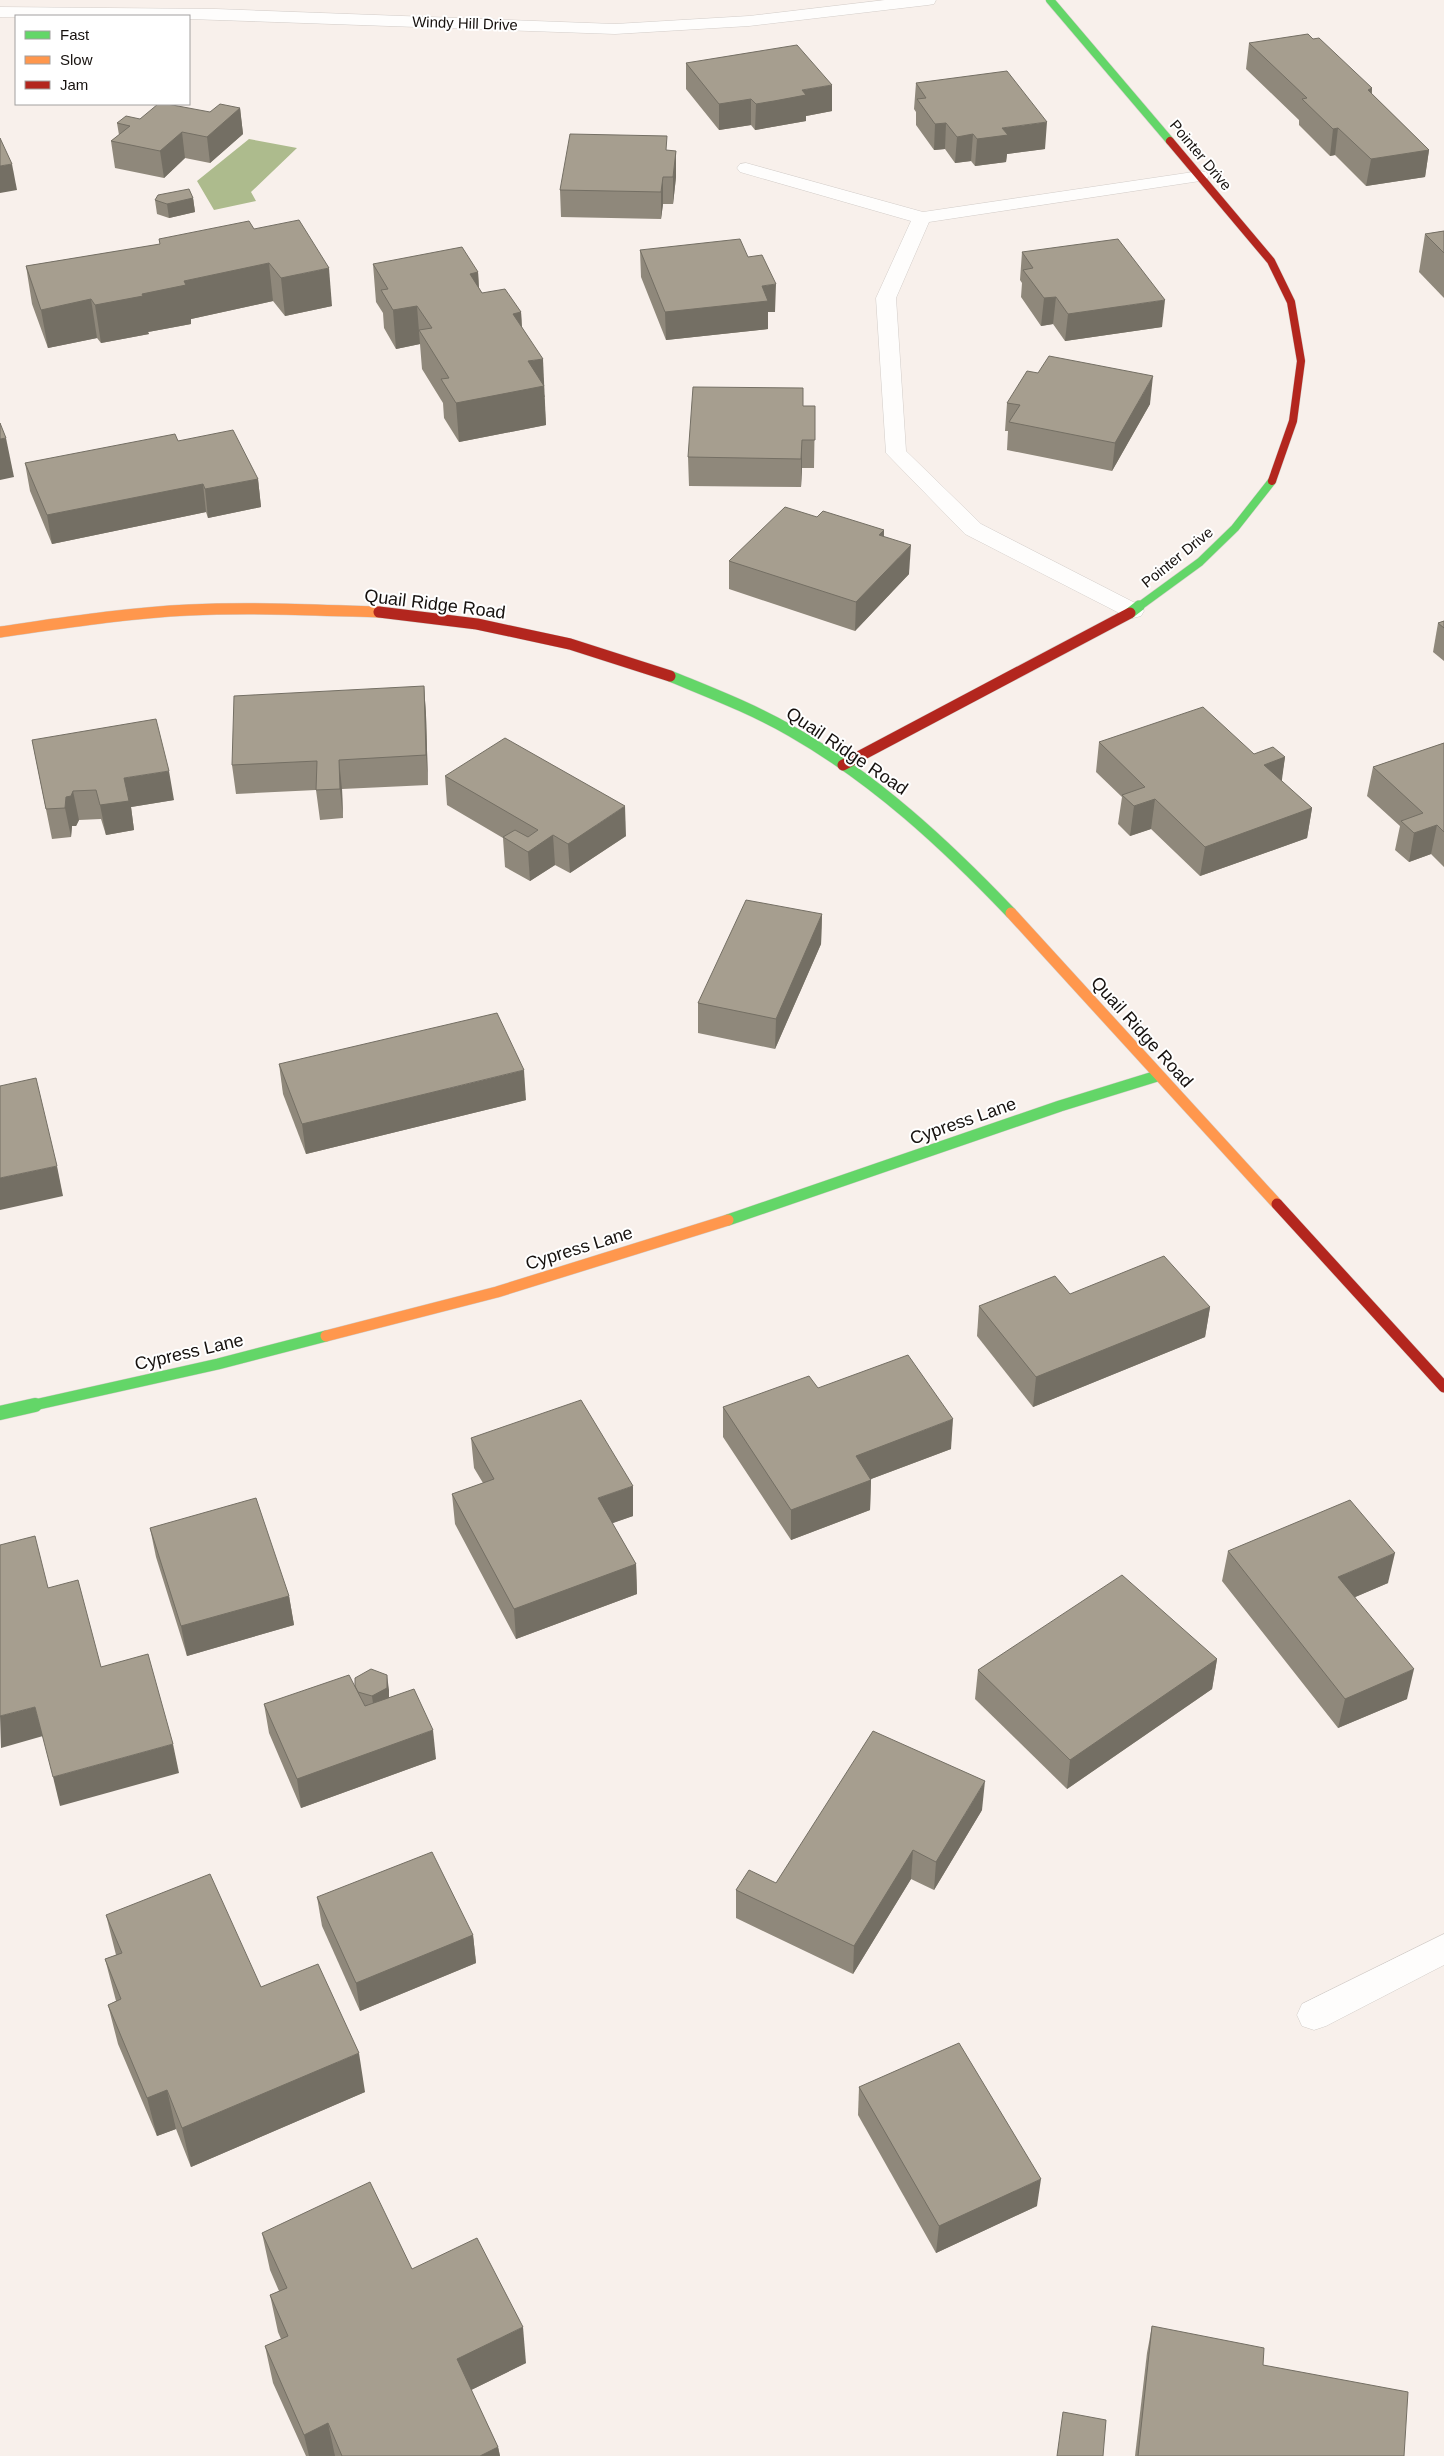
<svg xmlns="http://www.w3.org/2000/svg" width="1444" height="2456" viewBox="0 0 1444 2456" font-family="Arial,sans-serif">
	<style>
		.water { fill: #adbb8d }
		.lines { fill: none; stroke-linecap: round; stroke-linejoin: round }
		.street-casing { stroke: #d3cdc9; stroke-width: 1 }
		.fast-far2-casing { stroke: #d3cdc9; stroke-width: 9 }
		.fast-far1-casing { stroke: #d3cdc9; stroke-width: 12 }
		.fast-casing { stroke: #d3cdc9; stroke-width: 15 }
		.slow-casing { stroke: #d3cdc9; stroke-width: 12 }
		.jam-far1-casing { stroke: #d3cdc9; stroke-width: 9 }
		.jam-casing { stroke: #d3cdc9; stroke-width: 12 }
		.street { fill: #fefdfc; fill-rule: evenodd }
		.fast-far2 { stroke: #63d668; stroke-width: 8 }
		.fast-far1 { stroke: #63d668; stroke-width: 11 }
		.fast { stroke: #63d668; stroke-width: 14 }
		.slow { stroke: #ff974d; stroke-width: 11 }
		.jam-far1 { stroke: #b3261e; stroke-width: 8 }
		.jam { stroke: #b3261e; stroke-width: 11 }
		.wall { fill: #8f887b }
		.shaded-wall { fill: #746f64 }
		.building { fill: #a69e8f; stroke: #746f64 }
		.labels { text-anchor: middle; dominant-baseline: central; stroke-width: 4; stroke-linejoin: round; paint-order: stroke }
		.far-street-label { font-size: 15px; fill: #16110e; stroke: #fff }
		.street-label { font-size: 18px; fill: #16110e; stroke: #fff }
	</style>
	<rect width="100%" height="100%" fill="#f8f0eb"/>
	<path class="water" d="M249 139 297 148 251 192 256 201 214 210 197 181Z"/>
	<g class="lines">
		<defs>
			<g id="street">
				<path d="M885 0H936L934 4 928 5 749 26 615 34 189 19V16L0 17V7L216 9 615 24 749 16Z"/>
				<path d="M746 163 923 212 1200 171 1206 172 1209 176 1206 180 1200 181 929 222 896 298 906 451 981 524 1141 606 1144 611 1141 616 1133 618 1125 616 965 534 886 453 876 298 911 221 740 172 737 168 740 164Z"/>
				<path d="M1444 1934V1965L1326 2026 1314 2030 1302 2026 1297 2015 1302 2004Z"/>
			</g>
			<g id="fast-far2">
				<path d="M1050 0 1170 141"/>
				<path d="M1137 608 1200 562 1235 528 1272 481"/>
			</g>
			<g id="fast-far1">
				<path d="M1130 613 1139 606"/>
				<path d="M670 676C711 693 753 709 791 731 875 779 945 844 1011 913"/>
				<path d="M728 1220 1060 1106 1157 1076"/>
				<path d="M30 1406 218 1364 326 1336"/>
			</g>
			<path id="fast" d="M0 1413 35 1405"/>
			<g id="slow">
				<path d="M0 632C63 623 126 613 189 610 252 607 316 610 379 612"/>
				<path d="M1011 913 1277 1204"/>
				<path d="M326 1336 497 1292 728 1220"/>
			</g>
			<path id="jam-far1" d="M1170 141 1271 261 1291 302 1301 361 1293 421 1272 481"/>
			<g id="jam">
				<path d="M379 612 477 624 570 644 670 676"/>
				<path d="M843 765 1130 613"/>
				<path d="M1277 1204 1444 1387"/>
			</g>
		</defs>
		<use href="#street" class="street-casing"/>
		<use href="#fast-far2" class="fast-far2-casing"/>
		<use href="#fast-far1" class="fast-far1-casing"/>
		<use href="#fast" class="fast-casing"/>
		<use href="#slow" class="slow-casing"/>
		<use href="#jam-far1" class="jam-far1-casing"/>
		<use href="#jam" class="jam-casing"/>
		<use href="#street" class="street"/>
		<use href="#fast-far2" class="fast-far2"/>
		<use href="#fast-far1" class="fast-far1"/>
		<use href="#fast" class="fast"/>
		<use href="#slow" class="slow"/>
		<use href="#jam-far1" class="jam-far1"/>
		<use href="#jam" class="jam"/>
	</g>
	<g class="wall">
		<path d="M1249 43 1372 88V94L1429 150 1425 177 1366 186 1335 155 1330 156 1299 125V120L1246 69Z"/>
		<path d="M686 63 832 111 806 116V121L755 130 751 125 719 130 686 89Z"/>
		<path d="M916 83 1045 149 1007 154 1006 162 975 166 971 161 955 163 945 149 934 150 916 125V112L914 109Z"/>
		<path d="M240 108 243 134 210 163 185 158 164 178 115 168 111 141 119 135 117 123 140 119 210 112Z"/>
		<path d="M676 151V177L673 204H663L661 219 561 217 560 190Z"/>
		<path d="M193 198 195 212 169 218 157 214 155 200Z"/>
		<path d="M254 229 332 306 285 316 273 301 191 319V324L148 332 149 334 101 343 97 338 48 348 32 304 26 266Z"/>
		<path d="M1444 231V298L1419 272 1425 234Z"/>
		<path d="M640 250 775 312H768V329L666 340 641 277Z"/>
		<path d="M1022 252 1162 327 1065 341 1053 324 1041 326 1021 297 1022 283 1020 280Z"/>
		<path d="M373 264 478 272 479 288 482 293 521 312 522 327 545 397H544L546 425 459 442 444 418 443 403 422 369 420 344 396 349 384 328 383 313 376 302Z"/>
		<path d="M1007 403 1150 404 1112 471 1007 450 1008 431H1005Z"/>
		<path d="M803 406H815L814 468H802L801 487 689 486 688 457Z"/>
		<path d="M178 441 258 479 261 507 208 518 206 512 52 544 30 491 25 463Z"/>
		<path d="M817 517 884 530V537L909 574 855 631 729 589V561Z"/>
		<path d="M1444 621V661L1433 652 1438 623Z"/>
		<path d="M424 686 426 715 428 785 342 789 343 818 320 820 316 790 236 794 232 765Z"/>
		<path d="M32 740 174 800 131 807 134 830 106 835 101 819 79 820 76 826H72L71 837 52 839Z"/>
		<path d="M1099 742 1254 754 1285 757 1281 781 1312 808 1307 838 1200 876 1151 829 1130 836 1118 824 1122 797 1096 772Z"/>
		<path d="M1444 743V867L1431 854 1409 862 1395 850 1400 826 1367 796 1373 767Z"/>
		<path d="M445 776 626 836 570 873 555 865 530 881 505 867 503 838 447 805Z"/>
		<path d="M822 914 821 944 775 1049 698 1033V1003Z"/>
		<path d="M279 1064 526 1100 306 1154 283 1094Z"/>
		<path d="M1070 1294 1210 1307 1205 1337 1033 1407 977 1336 979 1306Z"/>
		<path d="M818 1388 951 1449 871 1479 870 1510 791 1540 723 1437V1407Z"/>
		<path d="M471 1438 633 1516 612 1523 636 1564 637 1594 516 1639 455 1524 452 1494 483 1483 474 1468Z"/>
		<path d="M150 1528 289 1596 294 1625 187 1656 156 1557Z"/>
		<path d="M1228 1551 1388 1583 1355 1597 1407 1699 1338 1728 1222 1581Z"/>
		<path d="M1217 1659 1212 1689 1067 1789 975 1699 978 1670Z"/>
		<path d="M355 1686 389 1690V1697L436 1759 301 1808 269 1733 264 1704Z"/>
		<path d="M982 1810 934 1890 911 1879 853 1974 736 1918V1890L776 1883Z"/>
		<path d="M317 1897 473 1935 476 1963 360 2011 322 1926Z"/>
		<path d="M106 1915 261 1987 365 2092 191 2167 176 2129 157 2136 118 2044 108 2005 116 2001 105 1959 116 1955Z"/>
		<path d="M859 2087 1037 2206 936 2253 858 2115Z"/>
		<path d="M262 2233 412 2269 526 2363 471 2390 498 2447 500 2456H306L273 2383 265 2346 281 2339 278 2332 270 2295 279 2291 270 2270Z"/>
		<path d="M1152 2326 1263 2365 1404 2456H1135L1147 2353Z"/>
	</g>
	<g class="shaded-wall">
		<path d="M832 85V111L806 116V121L755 130 756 104 802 90Z"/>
		<path d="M1372 88 1369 114 1368 90Z"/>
		<path d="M751 99V125L719 130V104Z"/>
		<path d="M240 108 243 134 210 163 207 137Z"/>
		<path d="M1047 122 1045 149 1007 154 1006 162 975 166 977 139 1002 128Z"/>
		<path d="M946 123 945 149 934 150 935 124Z"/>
		<path d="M1338 128 1335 155 1330 156 1333 129Z"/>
		<path d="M182 132 185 158 164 178 160 151Z"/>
		<path d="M973 134 971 161 955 163 957 137Z"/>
		<path d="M1429 150 1425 177 1366 186 1371 159Z"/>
		<path d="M676 151V177L673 204V177Z"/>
		<path d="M12 164 17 190 0 193V166Z"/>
		<path d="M663 177V204L661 219V192Z"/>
		<path d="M193 198 195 212 169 218 167 204Z"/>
		<path d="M269 263 273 301 191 319V324L148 332 149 334 101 343 95 305 142 294 184 281Z"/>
		<path d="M329 268 332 306 285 316 281 278Z"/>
		<path d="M478 272 480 310 470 274Z"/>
		<path d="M776 284 775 312H768V329L666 340 665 312 762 286Z"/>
		<path d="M1056 297 1053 324 1041 326 1044 298Z"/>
		<path d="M91 299 97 338 48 348 41 310Z"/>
		<path d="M1165 300 1162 327 1065 341 1068 314Z"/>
		<path d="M417 306 420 344 396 349 393 310Z"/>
		<path d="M521 312 523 350 513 314Z"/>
		<path d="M543 359 546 425 459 442 456 403 528 361Z"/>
		<path d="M1153 376 1150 404 1112 471 1115 443Z"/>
		<path d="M6 438 14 477 0 480V439Z"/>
		<path d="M802 440V468L801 487V459Z"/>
		<path d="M258 479 261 507 208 518 205 489Z"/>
		<path d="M203 484 206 512 52 544 47 515Z"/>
		<path d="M884 530 883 559 879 535Z"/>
		<path d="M911 545 909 574 855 631 856 602Z"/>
		<path d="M424 686 426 715 428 785 426 755Z"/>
		<path d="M1285 757 1281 787 1264 765Z"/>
		<path d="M339 760 342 789 343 818 340 789Z"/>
		<path d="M169 771 174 800 131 807 134 830 106 835 100 805 124 778Z"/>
		<path d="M73 791 79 820 76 826H72L71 837 65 808 66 797Z"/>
		<path d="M1155 799 1151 829 1130 836 1134 806Z"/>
		<path d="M625 806 626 836 570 873 568 844Z"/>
		<path d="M1312 808 1307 838 1200 876 1205 847Z"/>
		<path d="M1437 825 1431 854 1409 862 1414 833Z"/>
		<path d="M553 835 555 865 530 881 528 852Z"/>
		<path d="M822 914 821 944 775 1049 776 1019Z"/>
		<path d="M524 1070 526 1100 306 1154 302 1124Z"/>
		<path d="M57 1166 63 1196 0 1210V1178Z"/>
		<path d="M1210 1307 1205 1337 1033 1407 1036 1377Z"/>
		<path d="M953 1419 951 1449 855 1485 856 1456Z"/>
		<path d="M871 1480 870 1510 791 1540V1510Z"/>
		<path d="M633 1486V1516L599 1528 598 1498Z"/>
		<path d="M1395 1553 1388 1583 1332 1607 1338 1577Z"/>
		<path d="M636 1564 637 1594 516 1639 514 1609Z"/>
		<path d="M289 1596 294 1625 187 1656 181 1626Z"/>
		<path d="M1217 1659 1212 1689 1067 1789 1070 1760Z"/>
		<path d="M1414 1669 1407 1699 1338 1728 1345 1699Z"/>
		<path d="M387 1675 389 1690V1703L374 1711 372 1696Z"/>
		<path d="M35 1707 43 1736 1 1748 0 1716Z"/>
		<path d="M433 1730 436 1759 301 1808 297 1779Z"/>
		<path d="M173 1744 179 1773 60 1806 53 1777Z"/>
		<path d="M985 1781 982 1810 934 1890 936 1862Z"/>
		<path d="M913 1850 911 1879 853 1974 854 1946Z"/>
		<path d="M473 1935 476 1963 360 2011 356 1983Z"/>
		<path d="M359 2053 365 2092 191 2167 182 2128Z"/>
		<path d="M167 2090 176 2129 157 2136 147 2098Z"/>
		<path d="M1041 2179 1037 2206 936 2253 939 2226Z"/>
		<path d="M523 2327 526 2363 461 2395 457 2359Z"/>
		<path d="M328 2423 335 2456H309L304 2435Z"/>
		<path d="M498 2447 500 2456H480Z"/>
	</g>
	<g class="building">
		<path d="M1308 34 1313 39 1319 38 1372 88 1368 90 1429 150 1371 159 1338 128 1333 129 1302 99 1307 98 1249 43Z"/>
		<path d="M797 45 832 85 802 90 806 95 774 101 756 104 751 99 719 104 686 63Z"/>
		<path d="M1007 71 1047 122 1002 128 1008 135 977 139 973 134 957 137 946 123 935 124 917 99 926 98 916 83Z"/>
		<path d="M158 104H167L210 112 220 104 240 108 207 137 182 132 160 151 111 141 130 126 117 123 126 116 140 119Z"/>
		<path d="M570 134 667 136 666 150 676 151 673 177H663L661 192 560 190Z"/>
		<path d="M0 138 12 164 0 166Z"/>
		<path d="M189 189 193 198 167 204 155 200 158 195Z"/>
		<path d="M299 220 329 268 281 278 269 263 184 281 186 285 142 294 143 296 95 305 91 299 41 310 26 266 160 244 159 239 249 221 254 229Z"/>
		<path d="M1444 231V253L1425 234Z"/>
		<path d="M740 239 748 257 762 255 776 284 762 286 768 301 665 312 640 250Z"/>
		<path d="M1118 239 1165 300 1068 314 1056 297 1044 298 1023 270 1033 268 1022 252Z"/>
		<path d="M462 247 478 272 470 274 482 293 505 289 521 312 513 314 543 359 528 361 544 386 456 403 441 379 449 378 419 330 432 328 417 306 393 310 381 290 388 289 373 264Z"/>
		<path d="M1049 356 1153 376 1115 443 1009 422 1020 405 1007 403 1027 371 1038 373Z"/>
		<path d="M693 387 803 388V406H815V440H802L801 459 688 457Z"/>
		<path d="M0 423 6 438 0 439Z"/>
		<path d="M233 430 258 479 205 489 203 484 47 515 25 463 175 434 178 441Z"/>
		<path d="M785 507 817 517 823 511 884 530 879 535 911 545 856 602 729 561Z"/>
		<path d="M1444 621V628L1438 623Z"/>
		<path d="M424 686 426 755 339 760 340 789 316 790 317 761 232 765 234 696Z"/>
		<path d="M1203 707 1254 754 1273 747 1285 757 1264 765 1312 808 1205 847 1155 799 1134 806 1122 795 1145 787 1099 742Z"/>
		<path d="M156 719 169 771 124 778 129 801 100 805 96 790 73 791 71 796 66 797 65 808 46 809 32 740Z"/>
		<path d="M505 738 625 806 568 844 553 835 528 852 503 837 515 830 528 837 538 830 445 776Z"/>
		<path d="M1444 743V832L1437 825 1414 833 1401 821 1423 813 1373 767Z"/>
		<path d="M746 900 822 914 776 1019 698 1003Z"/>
		<path d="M497 1013 524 1070 302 1124 279 1064Z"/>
		<path d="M36 1078 57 1166 0 1178V1086Z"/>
		<path d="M1164 1256 1210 1307 1036 1377 979 1306 1055 1276 1070 1294Z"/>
		<path d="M908 1355 953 1419 856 1456 871 1480 791 1510 723 1407 809 1376 818 1388Z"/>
		<path d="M581 1400 633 1486 598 1498 636 1564 514 1609 452 1494 494 1479 471 1438Z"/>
		<path d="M256 1498 289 1596 181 1626 150 1528Z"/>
		<path d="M1350 1500 1395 1553 1338 1577 1414 1669 1345 1699 1228 1551Z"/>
		<path d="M35 1536 48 1588 78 1580 101 1667 148 1654 173 1744 53 1777 35 1707 0 1716V1545Z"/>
		<path d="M1122 1575 1217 1659 1070 1760 978 1670Z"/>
		<path d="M371 1669 387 1675V1688L372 1696 358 1692 355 1686V1678Z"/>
		<path d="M349 1675 365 1706 414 1689 433 1730 297 1779 264 1704Z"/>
		<path d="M873 1731 985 1781 936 1862 913 1850 854 1946 736 1890 749 1870 776 1883Z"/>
		<path d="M432 1852 473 1935 356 1983 317 1897Z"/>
		<path d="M210 1874 261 1987 318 1964 359 2053 182 2128 167 2090 147 2098 108 2005 121 1999 105 1959 122 1953 106 1915Z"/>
		<path d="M959 2043 1041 2179 939 2226 859 2087Z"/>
		<path d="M370 2182 412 2269 477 2238 523 2327 457 2359 498 2447 480 2456H342L328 2423 304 2435 265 2346 288 2336 270 2295 287 2288 262 2233Z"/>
		<path d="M1152 2326 1264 2348 1263 2365 1408 2392 1404 2456H1138Z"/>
		<path d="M1063 2412 1106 2420 1103 2456H1057Z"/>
	</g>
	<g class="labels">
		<g class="far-street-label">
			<text transform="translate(465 23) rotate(2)">Windy Hill Drive</text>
			<text transform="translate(1201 155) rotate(50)">Pointer Drive</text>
			<text transform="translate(1177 557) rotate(-39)">Pointer Drive</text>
		</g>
		<g class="street-label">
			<text transform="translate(435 604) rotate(7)">Quail Ridge Road</text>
			<text transform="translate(847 751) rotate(34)">Quail Ridge Road</text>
			<text transform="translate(1142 1032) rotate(48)">Quail Ridge Road</text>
			<text transform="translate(963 1121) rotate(-19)">Cypress Lane</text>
			<text transform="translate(579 1248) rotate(-17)">Cypress Lane</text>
			<text transform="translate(189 1352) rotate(-13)">Cypress Lane</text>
		</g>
	</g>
	<rect x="15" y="15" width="175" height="90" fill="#ffffff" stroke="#a2a09f"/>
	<rect x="25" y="31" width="25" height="8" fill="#63d668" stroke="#a2a09f"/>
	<text x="60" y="40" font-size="15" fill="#16110e">Fast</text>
	<rect x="25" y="56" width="25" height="8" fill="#ff974d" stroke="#a2a09f"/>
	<text x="60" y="65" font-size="15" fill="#16110e">Slow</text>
	<rect x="25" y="81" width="25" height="8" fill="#b3261e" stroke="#a2a09f"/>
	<text x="60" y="90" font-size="15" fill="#16110e">Jam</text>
</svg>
